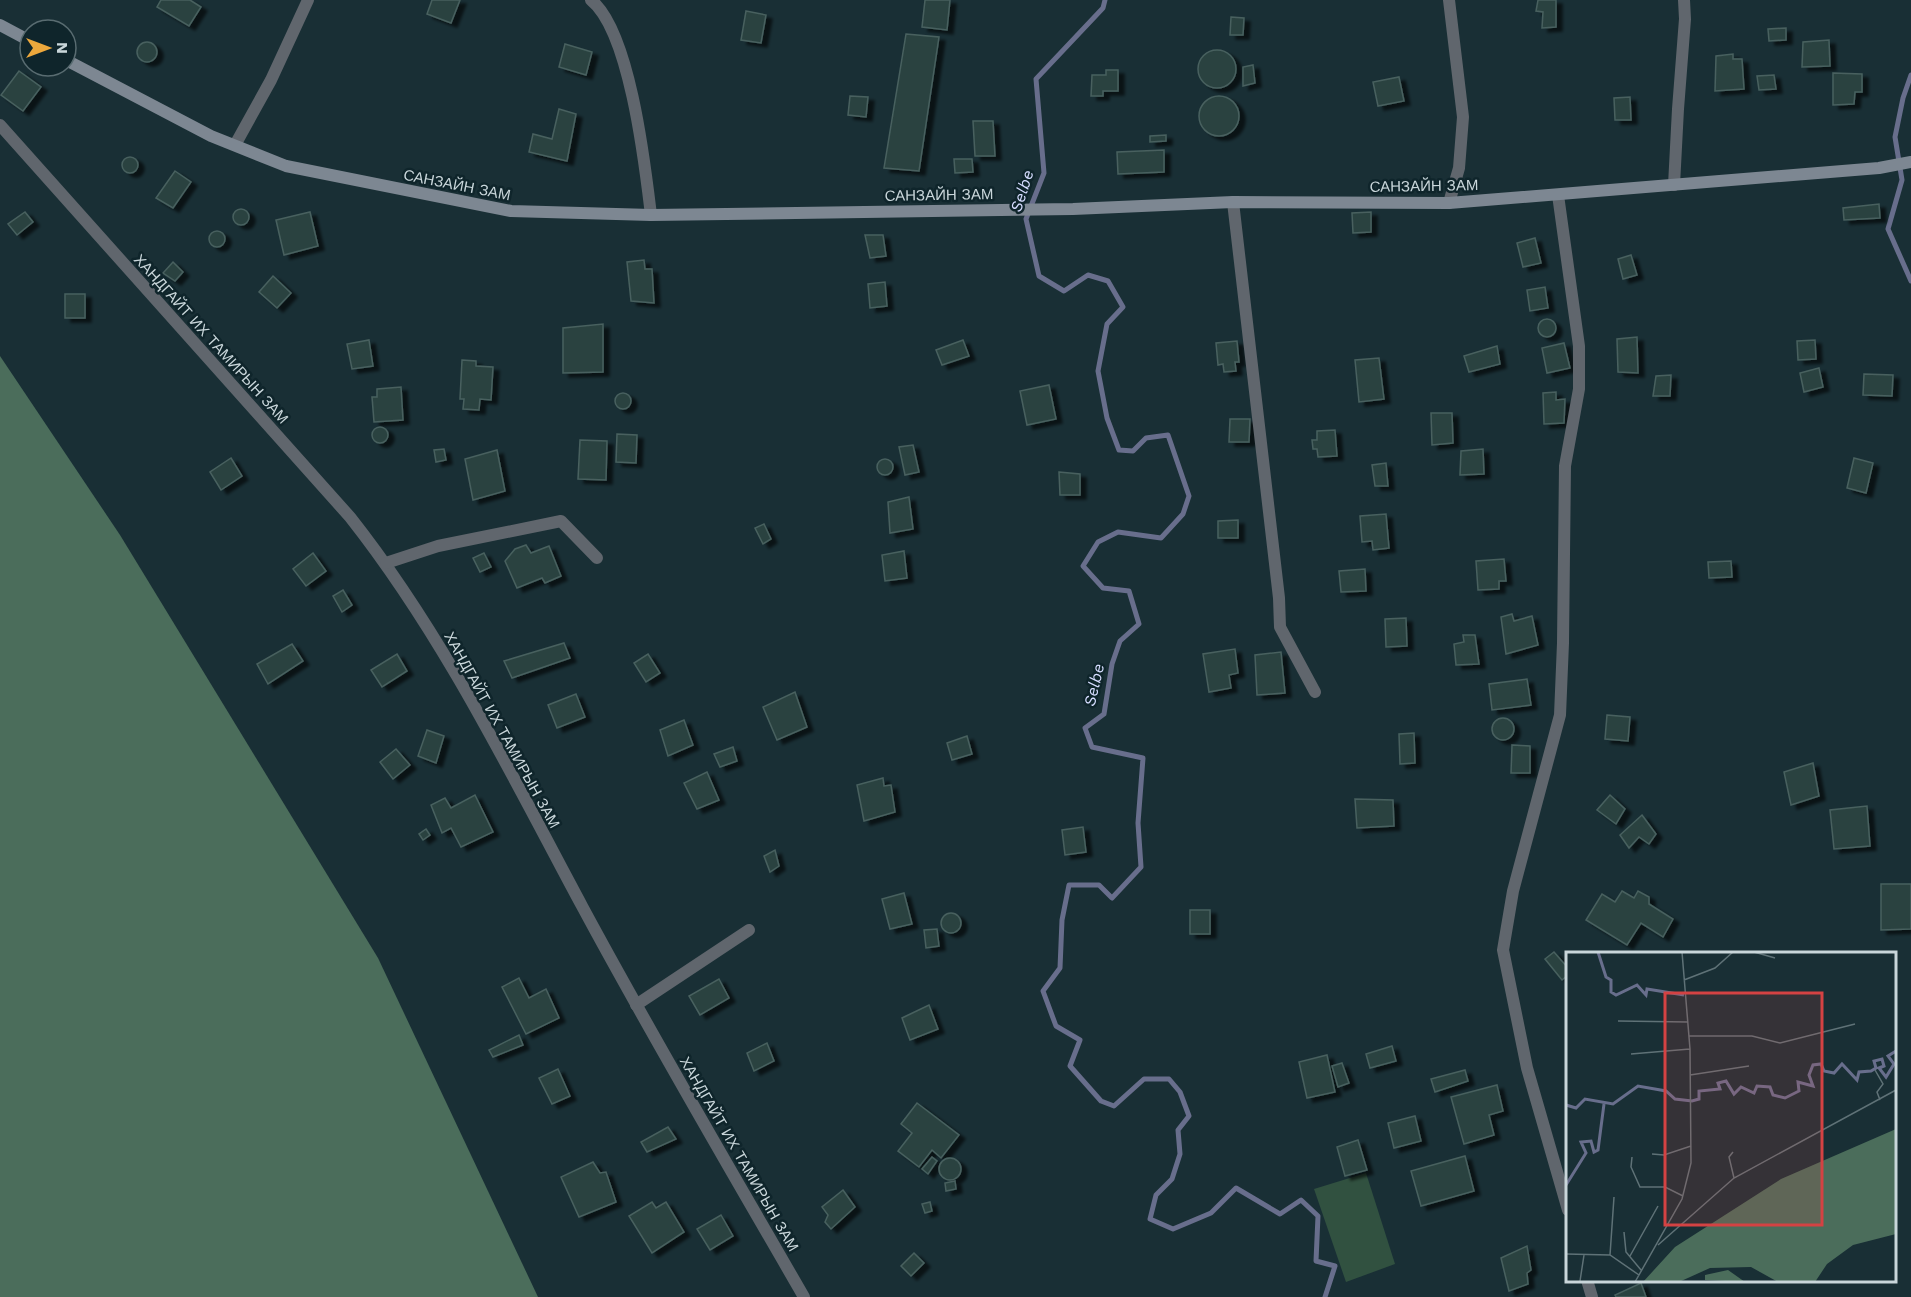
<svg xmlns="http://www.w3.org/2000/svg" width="1911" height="1297" viewBox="0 0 1911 1297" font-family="'Work Sans',sans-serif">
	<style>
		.green { fill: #315140 }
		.forest { fill: #4b6d5b }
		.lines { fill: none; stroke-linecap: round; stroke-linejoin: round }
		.stream { stroke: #686e8c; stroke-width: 5 }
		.building { fill: #2b4341; stroke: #48615f; stroke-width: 1.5; filter: url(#shadow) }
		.minor { stroke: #60666d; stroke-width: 12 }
		.secondary { stroke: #7d8792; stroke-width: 12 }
		.labels { text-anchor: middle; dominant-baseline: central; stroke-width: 5; stroke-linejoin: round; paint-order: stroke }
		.street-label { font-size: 15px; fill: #c9d6da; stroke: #0f252b }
		.water-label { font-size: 16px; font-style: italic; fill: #d6ddff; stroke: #0f252b }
		.inset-river { fill: none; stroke: #686e8c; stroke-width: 3 }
		.inset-road { fill: none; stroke: #5f7277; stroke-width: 1.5 }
		.view { fill: #d44243; fill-opacity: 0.15; stroke: #d44243; stroke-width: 3 }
		.inset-edge { fill: none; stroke: #c9d6da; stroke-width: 3 }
	</style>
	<defs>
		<filter id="shadow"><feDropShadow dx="6" dy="4" stdDeviation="1.5" flood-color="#0009"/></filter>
	</defs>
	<rect width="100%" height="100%" fill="#192f35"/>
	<path class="green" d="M1366 1173 1395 1264 1346 1282 1314 1189Z"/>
	<path class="forest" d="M0 356 120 535 378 958 538 1297H0Z"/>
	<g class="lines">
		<g class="stream">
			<path d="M1105 0 1103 8 1036 79 1044 173 1026 219 1039 276 1064 291 1088 275 1108 281 1123 307 1107 324 1098 371 1107 418 1119 450 1133 451 1146 438 1168 435 1189 496 1183 514 1161 538 1118 532 1098 542 1083 566 1103 588 1129 591 1139 624 1120 641 1112 664 1104 714 1085 728 1092 747 1143 758 1138 823 1141 867 1112 898 1099 885H1069L1062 920 1060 968 1043 991 1056 1026 1080 1040 1070 1066 1101 1101 1114 1106 1144 1079H1169L1180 1092 1189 1116 1178 1130 1180 1154 1172 1179 1156 1195 1150 1219 1173 1229 1211 1213 1236 1188 1280 1214 1301 1200 1318 1216 1316 1261 1335 1266 1325 1297"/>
			<path d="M1911 75 1903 98 1895 137 1902 180 1888 229 1911 281"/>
		</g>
	</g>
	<g class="building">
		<path d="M161 0H190L201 7 189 26 157 7Z"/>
		<path d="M432 0H460L451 23 427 14Z"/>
		<path d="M925 0H950L947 30 922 27Z"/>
		<path d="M1538 0H1556V27L1542 28 1543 12 1536 11Z"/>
		<path d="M746 11 766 15 761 43 741 40Z"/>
		<path d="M1231 17 1244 18 1243 35H1230Z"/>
		<path d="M1786 28V40L1769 41 1768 29Z"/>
		<path d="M906 34 939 37 919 171 884 168Z"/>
		<path d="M1829 40 1830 66 1802 67 1803 42Z"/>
		<circle cx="147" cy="52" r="10"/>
		<path d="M565 44 592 52 586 75 559 67Z"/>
		<circle cx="1217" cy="69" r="19"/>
		<path d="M1733 54V59H1742L1744 89 1715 91 1716 56Z"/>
		<path d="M1253 65 1255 83 1243 86V67Z"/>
		<path d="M1106 70H1118V91H1103V96H1091L1092 75H1106Z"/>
		<path d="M19 71 41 87 23 111 1 95Z"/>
		<path d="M1833 73 1862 74V92H1855L1854 104 1833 105Z"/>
		<path d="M1774 75 1776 89 1759 90 1757 76Z"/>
		<path d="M1399 77 1404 101 1378 106 1373 82Z"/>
		<circle cx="1219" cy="116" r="20"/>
		<path d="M850 96 868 97 866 117 848 115Z"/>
		<path d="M1630 97 1631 120H1615L1614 98Z"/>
		<path d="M559 109 576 114 567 161 529 152 533 134 552 139Z"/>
		<path d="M973 121H993L995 156H975Z"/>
		<path d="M1166 135V141L1150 142V136Z"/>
		<path d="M1164 150V172L1118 174 1117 152Z"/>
		<circle cx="130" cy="165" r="8"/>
		<path d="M954 159H972L973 172 955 173Z"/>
		<path d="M175 171 191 182 173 208 156 198Z"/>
		<path d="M1879 204 1880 218 1844 220 1843 208Z"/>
		<circle cx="241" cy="217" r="8"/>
		<path d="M25 212 33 222 17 235 8 224Z"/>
		<path d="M310 212 318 246 284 255 276 220Z"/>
		<path d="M1371 212V232L1353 233 1352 213Z"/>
		<circle cx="217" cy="239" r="8"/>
		<path d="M865 235H883L886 256 870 258Z"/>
		<path d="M1535 238 1541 263 1523 267 1517 243Z"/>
		<path d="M1631 255 1637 275 1623 279 1618 259Z"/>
		<path d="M644 260 645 269H652L654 303 631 301 627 262Z"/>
		<path d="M173 262 183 272 175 281 163 273Z"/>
		<path d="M273 276 291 293 277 308 259 292Z"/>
		<path d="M885 282 887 306 870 308 868 284Z"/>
		<path d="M1545 287 1548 308 1530 311 1527 290Z"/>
		<rect x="65" y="294" width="20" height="24"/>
		<circle cx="1547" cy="328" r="9"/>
		<path d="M603 324V372L563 373V328Z"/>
		<path d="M1637 337 1638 373 1618 372 1617 339Z"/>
		<path d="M369 340 373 366 352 369 347 344Z"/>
		<path d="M963 340 969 356 942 365 936 350Z"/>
		<path d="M1815 340 1816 359 1798 360 1797 341Z"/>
		<path d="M1237 341 1239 362H1235L1236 371 1224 372 1223 364 1218 365 1216 343Z"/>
		<path d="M1564 343 1570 368 1547 373 1542 348Z"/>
		<path d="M1497 346 1500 364 1469 372 1464 356Z"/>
		<path d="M1379 358 1384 399 1359 402 1355 360Z"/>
		<path d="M462 360 476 361V366L493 367 491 400 480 399 479 410 463 409 464 399H460Z"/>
		<path d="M1819 368 1823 387 1804 392 1800 373Z"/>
		<path d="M1864 374 1893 375 1892 396 1863 395Z"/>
		<path d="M1671 375 1670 396H1653L1656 376Z"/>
		<path d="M1049 385 1056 419 1027 425 1020 391Z"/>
		<path d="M401 387 403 420 374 422 372 397H377V389Z"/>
		<path d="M1556 392V400L1565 399 1564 423 1544 424 1543 393Z"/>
		<circle cx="623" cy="401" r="8"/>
		<path d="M1431 413H1452L1453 443 1432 445Z"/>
		<path d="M1230 419H1250L1249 442H1229Z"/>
		<circle cx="380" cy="435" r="8"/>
		<path d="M1335 430 1337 456 1318 457 1317 449H1313L1312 440H1317V431Z"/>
		<path d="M617 434 637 435 636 463 616 462Z"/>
		<path d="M580 440 607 441 606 480 578 479Z"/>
		<path d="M913 445 919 472 905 475 899 447Z"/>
		<path d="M444 449 446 460 436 462 434 450Z"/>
		<path d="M1483 449 1484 474 1460 475 1461 451Z"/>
		<path d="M497 450 505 491 473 500 465 459Z"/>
		<path d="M231 458 242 476 221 490 210 472Z"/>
		<path d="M1854 458 1873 463 1866 493 1847 488Z"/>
		<circle cx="885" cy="467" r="8"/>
		<path d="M1386 463 1388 486H1375L1372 465Z"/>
		<path d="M1059 472 1080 474V495H1060Z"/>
		<path d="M909 497 913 529 890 533 888 502Z"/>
		<path d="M1386 514 1389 548 1373 550 1372 541 1362 542 1360 516Z"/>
		<path d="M1238 520V538H1218V521Z"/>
		<path d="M764 524 771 539 763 544 755 528Z"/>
		<path d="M526 545 531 553 549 546 561 576 545 583 542 578 517 588 505 561 515 549Z"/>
		<path d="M904 551 907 578 885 581 882 555Z"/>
		<path d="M313 553 326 571 306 586 293 569Z"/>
		<path d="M484 553 491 567 480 572 473 558Z"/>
		<path d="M1504 559 1506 581H1499V589L1478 590 1476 561Z"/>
		<path d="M1731 561 1732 577 1709 578 1708 562Z"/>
		<path d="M1365 569 1366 591 1341 592 1339 571Z"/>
		<path d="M343 590 352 605 342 612 333 596Z"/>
		<path d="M1512 614 1514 621 1532 616 1538 645 1506 654 1501 617Z"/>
		<path d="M1406 618 1407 646 1386 647 1385 619Z"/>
		<path d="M1463 635H1475L1479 664 1456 665 1454 644 1464 642Z"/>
		<path d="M564 643 570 658 512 678 504 661Z"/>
		<path d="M292 644 303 661 268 684 257 664Z"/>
		<path d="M1235 649 1238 673 1229 675 1231 688 1209 692 1203 654Z"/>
		<path d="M1281 652 1285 693 1257 695 1255 655Z"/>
		<path d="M397 654 407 671 382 687 371 670Z"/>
		<path d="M648 654 660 673 646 682 634 663Z"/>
		<path d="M1527 679 1531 705 1492 710 1489 684Z"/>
		<path d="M795 692 807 727 777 740 763 707Z"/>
		<path d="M576 694 585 717 557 728 548 705Z"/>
		<path d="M1607 715 1630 717 1628 741 1605 739Z"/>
		<circle cx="1503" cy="729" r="11"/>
		<path d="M684 720 693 745 668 756 660 730Z"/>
		<path d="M427 730 444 736 436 763 418 756Z"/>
		<path d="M1414 733 1415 763 1400 764 1399 734Z"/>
		<path d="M967 736 972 754 952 760 947 743Z"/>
		<path d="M1512 745 1530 746V773H1511Z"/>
		<path d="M733 747 737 761 720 767 714 754Z"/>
		<path d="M396 749 410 765 393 779 380 762Z"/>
		<path d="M1813 763 1819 796 1791 805 1784 772Z"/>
		<path d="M707 772 719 800 697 809 684 783Z"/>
		<path d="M883 778 884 786 891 785 895 812 864 821 857 785Z"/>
		<path d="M475 795 493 832 461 847 451 828 442 833 431 805 445 798 451 808Z"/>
		<path d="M1610 795 1625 809 1616 824 1597 810Z"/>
		<path d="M1355 799 1393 800 1394 826 1357 828Z"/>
		<path d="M1867 806 1870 846 1834 849 1830 810Z"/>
		<path d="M1642 815 1656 834 1649 844 1639 837 1629 848 1620 835Z"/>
		<path d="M1083 827 1086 852 1065 855 1062 830Z"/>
		<path d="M426 829 430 835 423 840 419 834Z"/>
		<path d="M775 850 779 866 770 872 764 856Z"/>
		<path d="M1881 884H1911V929L1881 930Z"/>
		<path d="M1622 891 1634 898 1638 891 1649 897V904L1673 919 1663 937 1641 923 1627 945 1586 920 1602 894 1615 902Z"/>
		<path d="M904 893 912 924 890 929 882 899Z"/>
		<rect x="1190" y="910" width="20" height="24"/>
		<circle cx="951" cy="923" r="10"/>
		<path d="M937 929 939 946 926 948 924 930Z"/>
		<path d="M1554 952 1568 968V975L1562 980 1545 959Z"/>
		<path d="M519 978 529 998 546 989 559 1018 526 1034 502 987Z"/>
		<path d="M719 979 729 998 700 1015 689 996Z"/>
		<path d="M929 1005 938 1029 910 1040 902 1018Z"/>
		<path d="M519 1035 523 1045 493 1057 489 1050Z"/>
		<path d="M767 1043 774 1061 754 1071 747 1053Z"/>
		<path d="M1392 1046 1396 1061 1370 1068 1366 1054Z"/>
		<path d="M1327 1055 1335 1092 1307 1098 1299 1062Z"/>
		<path d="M1342 1063 1349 1083 1338 1087 1332 1066Z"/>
		<path d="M558 1069 570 1096 552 1104 539 1078Z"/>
		<path d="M1465 1070 1468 1081 1435 1092 1431 1079Z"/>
		<path d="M1497 1085 1503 1111 1489 1115 1494 1135 1464 1144 1451 1097Z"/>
		<path d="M917 1103 959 1135 941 1158 932 1150 919 1167 898 1151 912 1133 901 1124Z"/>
		<path d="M1415 1116 1421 1141 1394 1148 1388 1123Z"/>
		<path d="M668 1127 676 1139 647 1152 641 1142Z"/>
		<path d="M1358 1140 1367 1170 1345 1176 1337 1147Z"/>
		<path d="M1465 1156 1474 1191 1421 1206 1411 1171Z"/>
		<path d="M932 1157 937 1161 928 1174 922 1169Z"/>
		<circle cx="950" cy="1169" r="11"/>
		<path d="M593 1162 600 1173 606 1172 616 1202 579 1217 561 1177Z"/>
		<path d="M955 1181 956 1189 946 1191 945 1183Z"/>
		<path d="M843 1190 855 1207 831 1229 825 1222 828 1215 822 1207Z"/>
		<path d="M652 1202 656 1208 666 1202 684 1232 652 1253 629 1216Z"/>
		<path d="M930 1202 932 1211 925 1213 922 1204Z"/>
		<path d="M721 1215 733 1236 710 1250 697 1229Z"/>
		<path d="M1527 1246 1531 1270 1527 1273 1528 1284 1509 1291 1501 1258Z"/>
		<path d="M914 1253 924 1263 911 1276 901 1266Z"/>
		<path d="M1641 1283 1646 1297H1616L1615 1295Z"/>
	</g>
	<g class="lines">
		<g class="minor">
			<path d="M591 0C630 31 645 165 651 215"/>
			<path d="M0 125 350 517C444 636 511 774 582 906 653 1038 729 1167 804 1297"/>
			<path d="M235 145 271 80 308 0"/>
			<path d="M1674 185 1678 109 1685 19 1684 0"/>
			<path d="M1558 195 1579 346V389L1565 466 1563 643 1560 715 1513 891 1503 950 1527 1068 1568 1210"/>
			<path d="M1233 202 1279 598 1280 627 1315 692"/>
			<path d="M1449 203 1459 168 1463 117 1449 0"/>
			<path d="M386 563 438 546 561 521 597 558"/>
			<path d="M636 1005 749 930"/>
			<path d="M1587 1280 1592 1297"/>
		</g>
		<g class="secondary">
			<path d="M0 25 30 41"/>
			<path d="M66 60 211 136 286 166 511 211 651 215 1073 209 1233 202 1449 203 1879 168 1911 162"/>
		</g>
	</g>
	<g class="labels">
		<g class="street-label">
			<text transform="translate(457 185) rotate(11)">САНЗАЙН ЗАМ</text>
			<text transform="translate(1424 186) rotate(-1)">САНЗАЙН ЗАМ</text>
			<text transform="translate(939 195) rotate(-1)">САНЗАЙН ЗАМ</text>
			<text transform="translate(211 339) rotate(48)">ХАНДГАЙТ ИХ ТАМИРЫН ЗАМ</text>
			<text transform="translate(502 730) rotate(61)">ХАНДГАЙТ ИХ ТАМИРЫН ЗАМ</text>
			<text transform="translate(739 1154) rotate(60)">ХАНДГАЙТ ИХ ТАМИРЫН ЗАМ</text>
		</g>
		<g class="water-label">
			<text transform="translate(1022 191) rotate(-72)">Selbe</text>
			<text transform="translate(1094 685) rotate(-77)">Selbe</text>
		</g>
	</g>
	<g transform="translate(1566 952)">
		<rect width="330" height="330" fill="#192f35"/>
		<path d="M330 177V282L287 293 261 312 249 330H212L185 315 144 316 113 330H77L109 295 215 227ZM162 318 179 330 139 328V323Z" fill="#4b6d5b"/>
		<path class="inset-river" d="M32 0 40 25 45 28V40L50 43 71 33 80 43 81 37 118 43M0 153 10 156 19 147 47 152 72 134 100 139 109 147 126 149 133 147V139L154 137 152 131 160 129 168 142 175 135 188 141 191 134 204 135 207 143 219 146 233 139 232 130 247 134 243 123 247 113 255 112 258 119 268 121 276 112 291 128 293 120 305 119 310 116 308 109 316 107 318 114 313 116 320 125 328 112 322 104 330 99M0 233 20 201 15 190 25 189 28 200 32 198 38 152"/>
		<path class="inset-road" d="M188 0 209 6M118 28 149 16 167 0M52 69 122 70M123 84H186L214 91 289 72M65 102 124 97M309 118 317 132 311 140 314 148M124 123 183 114M167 200 163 205 168 226M86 202 98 203 125 194M66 205 65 215 74 235H99L117 244M58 280 60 300 75 318M92 293 168 226 330 138M0 302 44 303 73 323M44 303 48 245M64 304 92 254M14 329 18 303M69 330 116 247 125 211 124 97 116 0"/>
		<path class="view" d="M99 41H256V273H99Z"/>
		<rect width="330" height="330" class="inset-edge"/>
	</g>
	<g transform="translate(48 48) rotate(90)"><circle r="28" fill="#0f252b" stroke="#596c71" stroke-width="1.5"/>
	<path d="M0-4.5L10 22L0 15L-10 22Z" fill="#eda83c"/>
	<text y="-9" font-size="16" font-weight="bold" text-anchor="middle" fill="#c9d6da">N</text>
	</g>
</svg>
